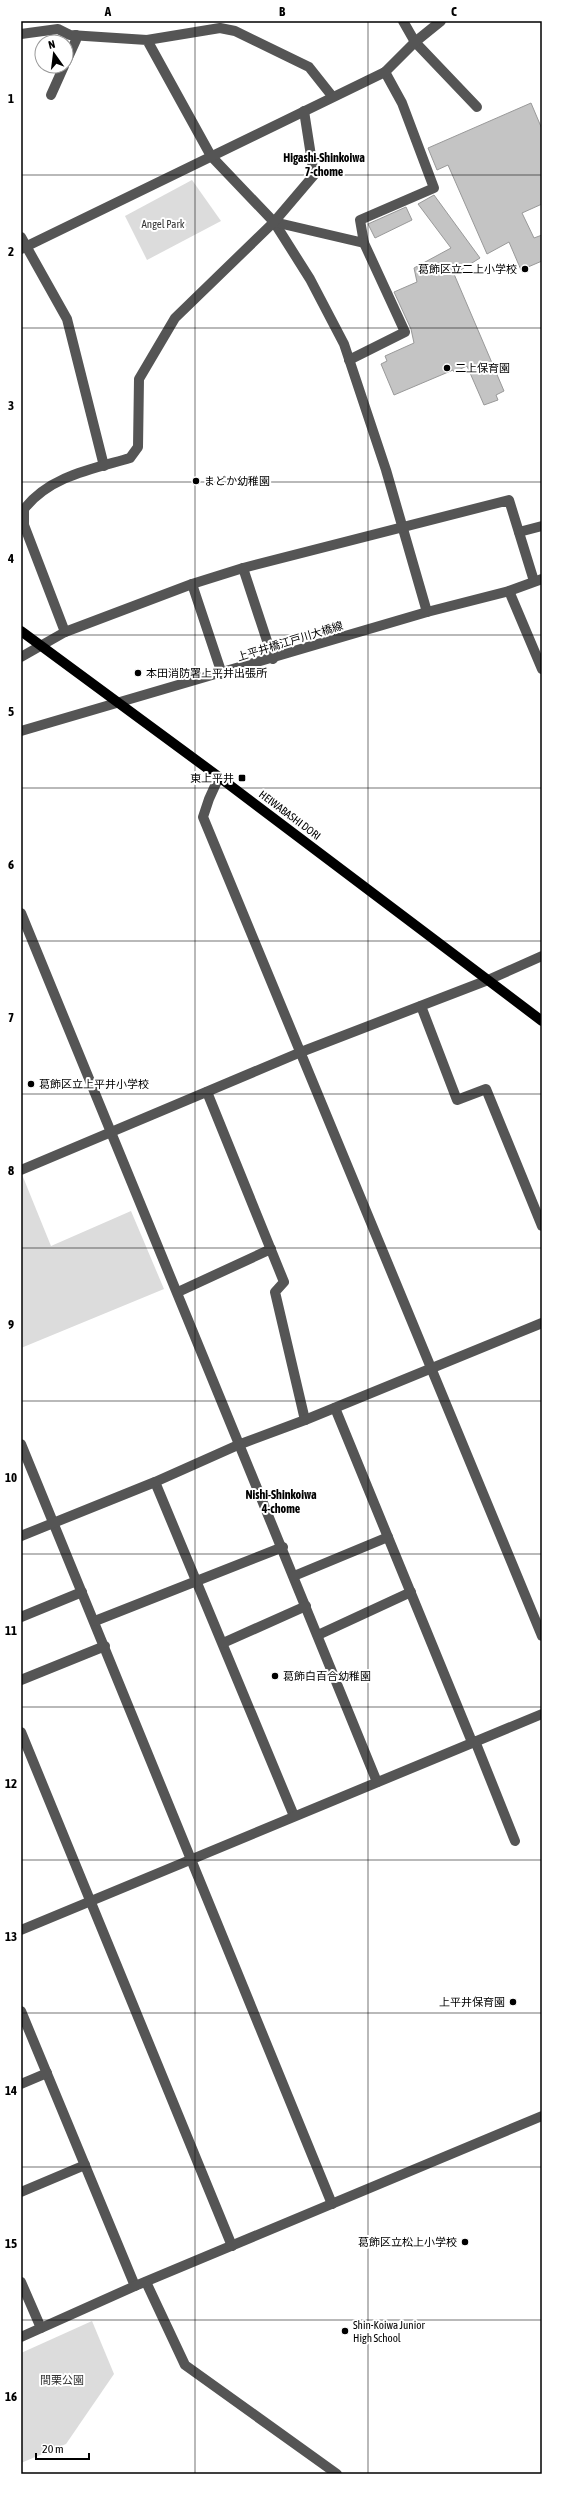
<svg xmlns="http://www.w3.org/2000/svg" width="563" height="2495" viewBox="0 0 563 2495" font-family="'Asap Condensed','Noto Sans JP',sans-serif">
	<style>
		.green { fill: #dcdcdc }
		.building { fill: #c4c4c4; stroke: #999 }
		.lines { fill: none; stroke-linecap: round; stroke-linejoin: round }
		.minor { stroke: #555; stroke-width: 10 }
		.major { stroke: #000; stroke-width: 10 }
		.grid { fill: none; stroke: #000; stroke-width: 1; stroke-opacity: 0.55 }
		.poi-dot { fill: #000; stroke: #fff; stroke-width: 1.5 }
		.labels { text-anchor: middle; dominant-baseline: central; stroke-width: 4; stroke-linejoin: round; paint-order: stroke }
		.park-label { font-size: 11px; fill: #333; stroke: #fff }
		.poi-label { font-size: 11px; fill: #000; stroke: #fff; text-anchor: start }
		.street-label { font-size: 11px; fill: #000; stroke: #fff }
		.neighbourhood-label { font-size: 12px; font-weight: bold; fill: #000; stroke: #fff }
		.neatline { fill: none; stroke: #000; stroke-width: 1.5 }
		.grid-label { font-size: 13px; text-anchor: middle; font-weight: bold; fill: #000 }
	</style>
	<rect width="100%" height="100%" fill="#fff"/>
	<g class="green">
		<path d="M192 180 221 221 147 260 125 216Z"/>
		<path d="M21 1172 51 1246 131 1211 164 1289 21 1348Z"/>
		<path d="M92 2321 114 2374 66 2444 21 2463V2353Z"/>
	</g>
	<g class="building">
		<path d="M531 103 542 129V204L522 213 534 238 542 235V261L521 270 509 242 487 254 448 165 437 170 428 148Z"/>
		<path d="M434 195 480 258 454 274 504 391 496 395 498 400 484 405 467 366 454 372 453 370 394 395 381 364 387 361 385 356 414 343 411 329 394 292 417 282 414 268 451 248 418 204Z"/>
		<path d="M406 207 412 220 375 238 368 224Z"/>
	</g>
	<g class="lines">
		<g class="minor">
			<path d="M403 21 415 42 477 107"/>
			<path d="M21 34 58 29 70 35 147 40 211 156 274 222 310 279 344 344 386 470 427 612"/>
			<path d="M147 40 220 28 235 31 309 67 332 96"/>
			<path d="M66 62 76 40V35"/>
			<path d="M51 95 64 66"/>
			<path d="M274 222 364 243 360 220 434 188 402 103 385 72"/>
			<path d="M21 237 67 319 104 466"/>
			<path d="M21 249 385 72 415 42 441 21"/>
			<path d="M349 360 405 332 364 243"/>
			<path d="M519 532 542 526"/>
			<path d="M243 568 273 659"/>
			<path d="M192 584 222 674"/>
			<path d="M509 591 542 669"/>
			<path d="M65 632 24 525V509C50 476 92 469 130 458L138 447 139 379 175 318 274 222 314 175 304 111"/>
			<path d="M21 657 65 632 192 584 243 568 509 500 534 581"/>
			<path d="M21 731 427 612 509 591 542 579"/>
			<path d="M219 777 209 799 203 817 542 1636"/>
			<path d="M21 913C140 1203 259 1492 377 1782"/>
			<path d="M421 1006 457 1100 486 1089 542 1226"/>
			<path d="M207 1092 284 1282 275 1292 305 1420"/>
			<path d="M21 1170 301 1052 488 980 542 956"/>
			<path d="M178 1292 271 1249"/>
			<path d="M335 1408 472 1742"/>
			<path d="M21 1444 332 2204"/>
			<path d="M155 1482 294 1816"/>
			<path d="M21 1536 155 1482 238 1445 305 1420 542 1323"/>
			<path d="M294 1576 388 1537"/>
			<path d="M21 1617 82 1592"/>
			<path d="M95 1621 283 1547"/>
			<path d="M318 1635 411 1592"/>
			<path d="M223 1643 306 1606"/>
			<path d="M21 1680 105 1646"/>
			<path d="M21 1732 232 2246"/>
			<path d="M475 1741 515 1841"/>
			<path d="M21 1930 542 1714"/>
			<path d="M21 2011 135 2286"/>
			<path d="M21 2084 47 2073"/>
			<path d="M21 2192 85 2165"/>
			<path d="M21 2282 41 2328"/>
			<path d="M146 2282 185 2365 337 2474"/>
			<path d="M21 2337 135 2286 542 2116"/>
		</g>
		<path class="major" d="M21 631 219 777 542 1021"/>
	</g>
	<path class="grid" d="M195 21V2474M368 21V2474M21 175H542M21 328H542M21 482H542M21 635H542M21 788H542M21 941H542M21 1094H542M21 1248H542M21 1401H542M21 1554H542M21 1707H542M21 1860H542M21 2013H542M21 2167H542M21 2320H542"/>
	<g class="poi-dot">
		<circle cx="525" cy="269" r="4"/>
		<circle cx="447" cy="368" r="4"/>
		<circle cx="196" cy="481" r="4"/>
		<circle cx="138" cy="673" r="4"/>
		<rect x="238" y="774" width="8" height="8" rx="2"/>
		<circle cx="31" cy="1084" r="4"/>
		<circle cx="275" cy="1676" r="4"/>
		<circle cx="513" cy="2002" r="4"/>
		<circle cx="465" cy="2242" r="4"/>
		<circle cx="345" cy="2331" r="4"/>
	</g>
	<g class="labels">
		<g class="park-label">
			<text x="163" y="224">Angel Park</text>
			<text x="62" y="2380">間栗公園</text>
		</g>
		<g class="poi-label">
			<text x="517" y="269" text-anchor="end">葛飾区立二上小学校</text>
			<text x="455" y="368">二上保育園</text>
			<text x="204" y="481">まどか幼稚園</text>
			<text x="146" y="673">本田消防署上平井出張所</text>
			<text x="234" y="778" text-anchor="end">東上平井</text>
			<text x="39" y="1084">葛飾区立上平井小学校</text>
			<text x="283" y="1676">葛飾白百合幼稚園</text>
			<text x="505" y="2002" text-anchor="end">上平井保育園</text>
			<text x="457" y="2242" text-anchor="end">葛飾区立松上小学校</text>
			<text x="353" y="2325">Shin-Koiwa Junior<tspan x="353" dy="13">High School</tspan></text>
		</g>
		<g class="street-label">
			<text transform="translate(290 641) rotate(-17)">上平井橋江戸川大橋線</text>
			<text transform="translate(290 815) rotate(37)">HEIWABASHI DORI</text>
		</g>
		<g class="neighbourhood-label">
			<text x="324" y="158">Higashi-Shinkoiwa<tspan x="324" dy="14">7-chome</tspan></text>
			<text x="281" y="1495">Nishi-Shinkoiwa<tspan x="281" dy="14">4-chome</tspan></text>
		</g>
	</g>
	<rect width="563" height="2495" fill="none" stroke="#ffffff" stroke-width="44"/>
	<g transform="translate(54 54) rotate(346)"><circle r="19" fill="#ffffff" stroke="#999999"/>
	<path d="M0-3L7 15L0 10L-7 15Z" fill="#000000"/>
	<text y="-6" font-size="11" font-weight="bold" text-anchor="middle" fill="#000000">N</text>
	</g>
	<path d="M36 2453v6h53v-6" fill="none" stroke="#000000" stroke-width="2"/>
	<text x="42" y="2453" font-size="12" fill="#000000" stroke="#ffffff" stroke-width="3" paint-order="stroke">20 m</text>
	<rect x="22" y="22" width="519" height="2451" class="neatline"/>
	<g class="grid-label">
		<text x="108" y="16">A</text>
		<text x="282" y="16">B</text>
		<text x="454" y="16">C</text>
		<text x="11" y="103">1</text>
		<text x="11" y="256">2</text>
		<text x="11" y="410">3</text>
		<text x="11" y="563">4</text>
		<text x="11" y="716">5</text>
		<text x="11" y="869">6</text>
		<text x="11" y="1022">7</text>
		<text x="11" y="1175">8</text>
		<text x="11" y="1329">9</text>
		<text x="11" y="1482">10</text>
		<text x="11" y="1635">11</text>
		<text x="11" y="1788">12</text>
		<text x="11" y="1941">13</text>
		<text x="11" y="2095">14</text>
		<text x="11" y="2248">15</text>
		<text x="11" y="2401">16</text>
	</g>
</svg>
